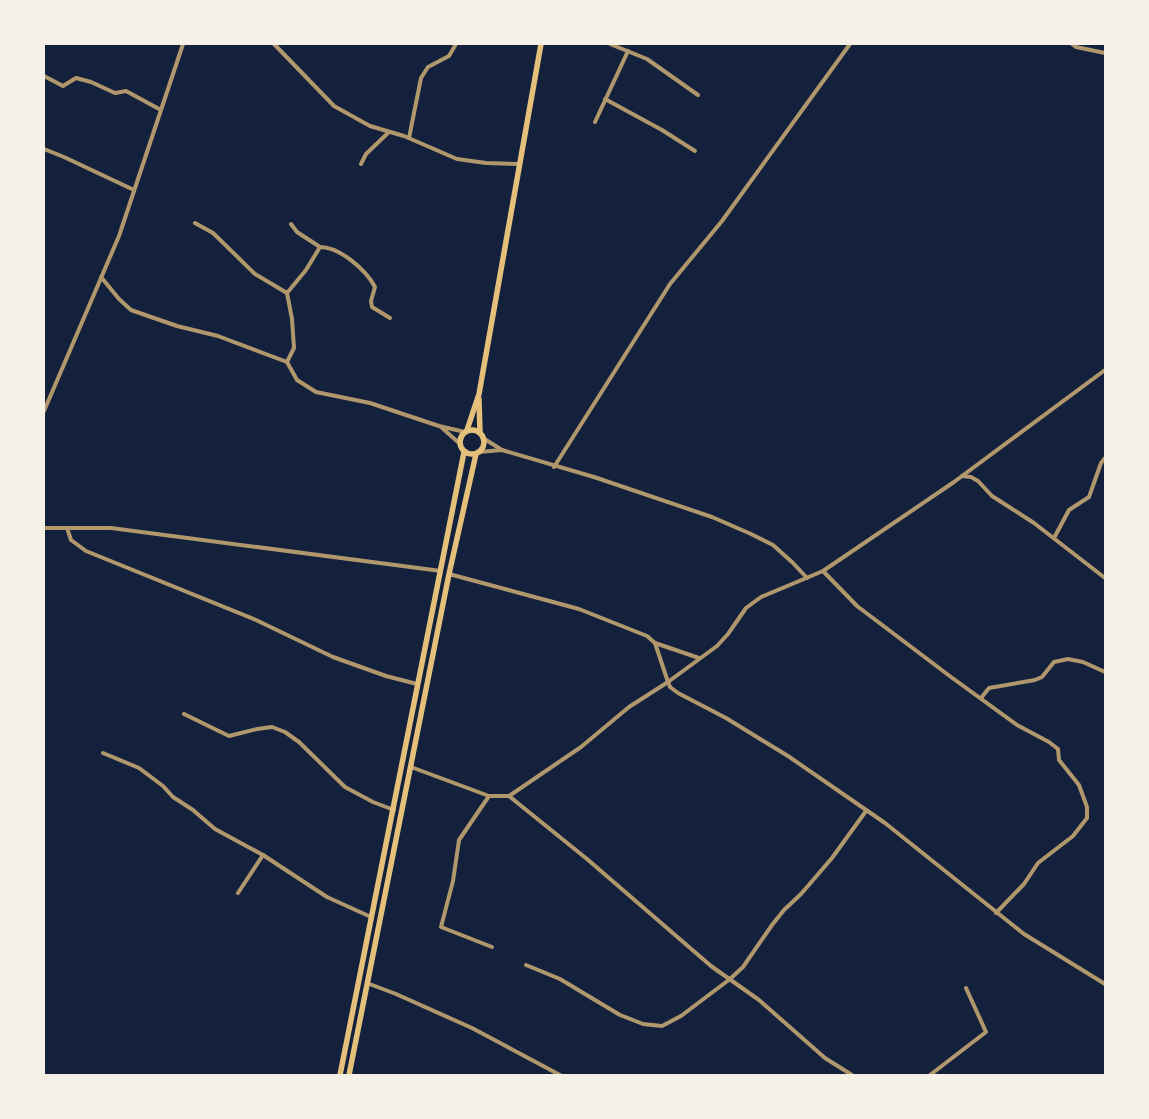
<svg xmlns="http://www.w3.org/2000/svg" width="1149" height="1119" viewBox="0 0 1149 1119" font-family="Mulish,sans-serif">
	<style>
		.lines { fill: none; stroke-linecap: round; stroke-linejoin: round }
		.minor { stroke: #b1986c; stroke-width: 4 }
		.trunk { stroke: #e5c07b; stroke-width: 5.5 }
	</style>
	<rect width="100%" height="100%" fill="#14213d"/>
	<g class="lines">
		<g class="minor">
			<path d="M274 44 334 106 370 126 404 136 457 159 486 163 519 164"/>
			<path d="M610 44 647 59 698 95"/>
			<path d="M1072 44 1076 47 1105 53"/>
			<path d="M44 76 63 86 76 78 91 82 115 93 126 91 161 110"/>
			<path d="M605 99 662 130 695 151"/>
			<path d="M595 122 628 51"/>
			<path d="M409 138 421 78 428 67 449 56 456 44"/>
			<path d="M44 149 64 157 134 190"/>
			<path d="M361 164 366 154 389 132"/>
			<path d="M195 223 213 233 255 274 287 293 292 319 294 348 287 362"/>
			<path d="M320 247C340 247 366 270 375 287L371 301 372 307 390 318"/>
			<path d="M101 277 119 299 131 310 177 326 218 336 287 362 297 380 316 392 370 403 439 426 465 432"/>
			<path d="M287 293 306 270 320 247 297 232 291 224"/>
			<path d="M44 411 119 236 183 44"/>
			<path d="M441 427 459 443"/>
			<path d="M483 438 502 450 594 477 712 517 751 534 773 545 793 563 807 578"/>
			<path d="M479 452 502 450"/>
			<path d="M554 467 670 284 722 221 850 44"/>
			<path d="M962 476 971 477 978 481 992 496 1034 523 1105 578"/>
			<path d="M44 528H111L441 571"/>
			<path d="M67 528 71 540 86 551 256 620 333 657 386 676 417 684"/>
			<path d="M1054 538 1069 510 1089 497 1101 463 1105 458"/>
			<path d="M823 571 857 606 951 677 1017 725 1049 742 1058 749 1059 760 1079 785 1087 807V818L1073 836 1038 863 1024 884 996 913"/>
			<path d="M449 574 579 609 647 636 655 643 699 658"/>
			<path d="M655 643 668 682 670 687 678 693 726 718 788 756 885 823 1024 934 1105 984"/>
			<path d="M981 698 989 688 1035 680 1042 677 1054 662 1068 659 1083 662 1105 672"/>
			<path d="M184 714 229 736 257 729 272 727 285 732 299 742 345 787 373 802 394 810"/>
			<path d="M103 753 139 768 163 786 173 797 193 810 215 829 263 855 327 897 371 917"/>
			<path d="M411 767 489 796H509L581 747 629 707 668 682 717 646 728 634 746 608 761 597 823 571 954 482 1105 370"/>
			<path d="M489 796 459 840 453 881 441 927 492 947"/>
			<path d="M509 796 587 859 711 966 759 1000 825 1058 852 1075"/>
			<path d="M238 893 263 855"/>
			<path d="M526 965 560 979 620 1015 643 1024 662 1026 681 1016 730 979 743 967 772 925 784 910 801 894 832 858 866 811"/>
			<path d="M367 983 396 994 472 1028 560 1075"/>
			<path d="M930 1075 986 1032 966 988"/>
		</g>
		<g class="trunk">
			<path d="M479 399 480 433"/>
			<circle cx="472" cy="442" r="12"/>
			<path d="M467 430 479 394 541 44"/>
			<path d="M340 1075 464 452"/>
			<path d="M349 1075 449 574 476 454"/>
		</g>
	</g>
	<rect width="1149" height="1119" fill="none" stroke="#f6f1e7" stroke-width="90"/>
</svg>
